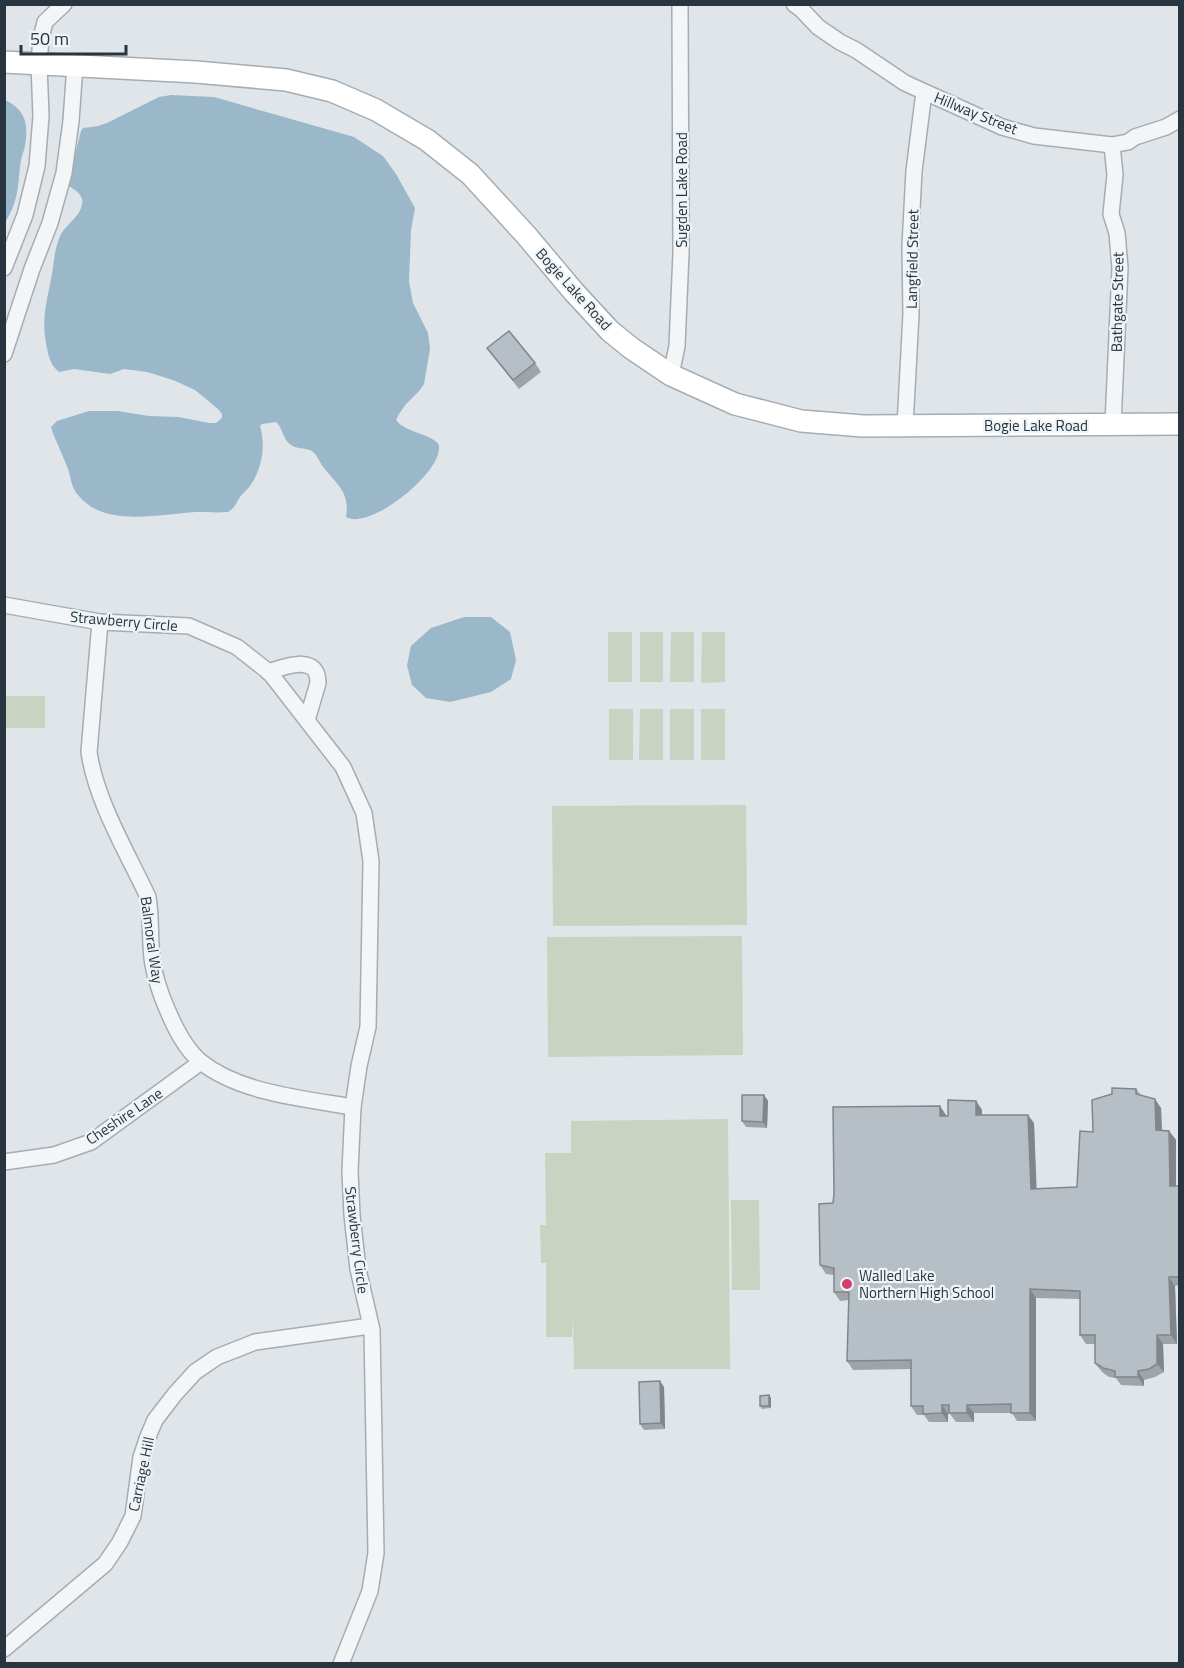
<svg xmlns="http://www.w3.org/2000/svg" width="1184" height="1668" viewBox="0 0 1184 1668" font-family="'Titillium Web',sans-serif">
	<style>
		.green { fill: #c8d3c1 }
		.water { fill: #9ab8ca }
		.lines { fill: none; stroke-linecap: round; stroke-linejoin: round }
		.minor-casing { stroke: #a5adb3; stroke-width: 18 }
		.secondary-casing { stroke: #a5adb3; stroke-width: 24 }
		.minor { stroke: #f3f5f7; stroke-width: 15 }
		.secondary { stroke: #fff; stroke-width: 21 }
		.wall { fill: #9da4aa }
		.shaded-wall { fill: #80868b }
		.building { fill: #b7bfc6; stroke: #80868b; stroke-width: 1.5 }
		.poi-dot { fill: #d2416c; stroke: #eff4f7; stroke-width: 2 }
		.labels { text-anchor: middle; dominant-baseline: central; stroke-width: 4.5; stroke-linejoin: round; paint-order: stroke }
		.street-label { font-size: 15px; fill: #283541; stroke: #eff4f7 }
		.poi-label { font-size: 15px; fill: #283541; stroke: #eff4f7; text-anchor: start }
	</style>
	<rect width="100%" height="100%" fill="#e0e5e9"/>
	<g class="green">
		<rect x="608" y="632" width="24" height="50"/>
		<rect x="640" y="632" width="23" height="50"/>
		<path d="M671 632H694V682H670Z"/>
		<path d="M702 632H725V682L701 683Z"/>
		<rect x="5" y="696" width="40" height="32"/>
		<rect x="609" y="709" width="24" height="51"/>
		<path d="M640 709H663V760H639Z"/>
		<rect x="670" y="709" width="24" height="51"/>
		<rect x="701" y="709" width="24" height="51"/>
		<path d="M746 805 747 925 553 926 552 806Z"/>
		<path d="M742 936 743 1055 548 1057 547 937Z"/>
		<path d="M728 1119 730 1369H574L573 1317 572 1337H546V1263H541L540 1225H546L545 1153H571V1121Z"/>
		<path d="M731 1200H759L760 1290H732Z"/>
	</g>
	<g class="water">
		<path d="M171 95 214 97 354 137 383 156 396 174 415 208 411 230 409 281 413 303 428 333 430 349 424 384 420 390 406 404 399 414 396 420C405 433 437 435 439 446 442 473 369 531 346 517 350 492 338 486 324 468 319 462 317 453 310 450 304 448 297 449 291 445 283 440 283 428 276 422L262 424 260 426C266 446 262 469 250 486 247 490 243 493 240 497 236 503 235 508 228 512 217 513 207 512 196 512 159 514 104 528 78 495 71 487 71 478 68 469 63 456 57 443 52 431L51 427 57 421 89 411H118L149 416 179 417 209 423H216L222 418V414L218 409 195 390 173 380 147 372 124 369 110 374 74 369 59 372C51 365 49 359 47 348 41 322 46 305 51 279 54 265 54 248 61 234 67 224 81 215 82 204 84 195 75 190 69 186L68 182 81 131 83 128 98 126 107 123 159 97Z"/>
		<path d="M5 100C25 109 29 124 25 146 24 151 22 155 21 160 17 188 20 197 5 223Z"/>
		<path d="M464 617H491L510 632 516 660 511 679 491 692 450 702 426 698 412 685 407 665 411 646 431 628Z"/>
	</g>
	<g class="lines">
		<defs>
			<g id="minor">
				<path d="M794 4 802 10 818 27 840 42 856 50 905 83 1002 127 1034 136 1112 145 1128 142 1135 137 1166 127 1180 119"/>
				<path d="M1112 145 1115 175 1111 214 1117 233 1120 268 1113 424"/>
				<path d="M4 268 25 215 37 166 41 116 39 64 41 38 45 22 64 4"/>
				<path d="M4 354 32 269 50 223 64 173 71 121 75 65"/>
				<path d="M671 375 677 346 681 253 680 4"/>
				<path d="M905 426 911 314 910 246 914 171 924 92"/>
				<path d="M4 605 100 622 189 626 237 647 270 673 343 767 364 813 371 861 368 1027 359 1066 353 1107 350 1171 352 1215 358 1269 372 1330 376 1553 370 1591 341 1664"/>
				<path d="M100 622 89 752C96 801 127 852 148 897 152 920 149 943 153 965 156 981 161 995 167 1009 175 1028 185 1049 201 1062 240 1093 305 1099 353 1107"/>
				<path d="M268 672C285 667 318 653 318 683L307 720"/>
				<path d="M4 1162 54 1155 91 1142 201 1062"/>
				<path d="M4 1649 105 1564 120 1542 133 1516 141 1457 147 1439 155 1420 175 1394 195 1372 217 1357 255 1342 370 1326"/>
			</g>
			<path id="secondary" d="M4 62 196 72 286 80 332 91 376 110 427 140 470 174 526 235 574 292 610 331 631 348 671 375 735 404 801 421 863 426 1180 424"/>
		</defs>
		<use href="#minor" class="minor-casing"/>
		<use href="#secondary" class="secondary-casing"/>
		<use href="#minor" class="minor"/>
		<use href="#secondary" class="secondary"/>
	</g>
	<g class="wall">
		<path d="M487 348 535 363 541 372 519 389Z"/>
		<path d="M1136 1089 1141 1095 1161 1108 1162 1131H1169L1176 1140V1186H1179V1285L1175 1286 1177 1344H1163L1164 1372 1155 1377 1144 1380V1386L1121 1385 1116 1378 1109 1377 1102 1372 1095 1363V1344H1086L1080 1335V1299L1036 1298V1421H1017L1012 1413H974V1422H956L950 1414H948V1422H929L924 1415H917L911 1406V1369L853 1370 847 1361 849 1300 840 1301 834 1292V1275L826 1274 820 1265 833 1203 946 1115V1116H948L976 1101 982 1110V1115L1034 1123 1036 1189 1077 1187 1093 1132Z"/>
		<path d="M764 1095 768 1101 767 1128 746 1127 742 1121Z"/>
		<path d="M664 1387 665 1429 644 1430 640 1424Z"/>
		<path d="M769 1395 771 1398V1408L762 1409 760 1406Z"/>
	</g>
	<g class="shaded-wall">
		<path d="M764 1095 768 1101 767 1128 763 1122Z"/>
		<path d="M1155 1099 1161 1108 1162 1139 1156 1130Z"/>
		<path d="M976 1101 982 1110V1124L976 1115Z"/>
		<path d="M940 1106 946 1115V1125L940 1116Z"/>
		<path d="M1028 1115 1034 1123 1037 1198 1031 1189Z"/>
		<path d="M1169 1131 1176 1140V1194L1170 1186Z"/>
		<path d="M1169 1277 1175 1286 1177 1344 1171 1335Z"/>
		<path d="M1030 1289 1036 1298V1421L1030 1413Z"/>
		<path d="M1157 1335 1163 1344 1164 1372 1157 1364Z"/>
		<path d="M1138 1371 1144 1380V1386L1138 1377Z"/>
		<path d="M660 1381 664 1387 665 1429 661 1423Z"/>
		<path d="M769 1395 771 1398V1408L769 1406Z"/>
		<path d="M942 1405 948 1414V1422L942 1413Z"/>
		<path d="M967 1405 974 1413V1422L967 1413Z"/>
	</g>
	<g class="building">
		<path d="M509 331 535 363 513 380 487 348Z"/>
		<path d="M1112 1088 1136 1089V1094L1155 1099 1156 1130 1169 1131 1170 1186H1179V1277H1169L1171 1335H1157V1364L1149 1369 1138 1371V1377H1115V1371L1103 1368 1095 1363V1335H1080V1291L1030 1289V1413H1011V1404L967 1405V1413H949V1405H942V1413L923 1414V1406H911V1360L847 1361 849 1292H834V1268L820 1265 819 1204 833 1203 834 1194 833 1107 940 1106V1116H948V1100L976 1101V1115H1028L1031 1189 1077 1187 1080 1131 1093 1132 1092 1100 1112 1094Z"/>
		<path d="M742 1095H764L763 1122 742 1121Z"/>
		<path d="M660 1381 661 1423 640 1424 639 1382Z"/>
		<path d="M769 1395V1406H760V1396Z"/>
	</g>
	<circle class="poi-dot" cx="847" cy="1284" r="6"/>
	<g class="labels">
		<g class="street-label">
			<text transform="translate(976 113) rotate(22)">Hillway Street</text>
			<text transform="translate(681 190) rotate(-90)">Sugden Lake Road</text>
			<text transform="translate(912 259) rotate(-89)">Langfield Street</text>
			<text transform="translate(574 289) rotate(48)">Bogie Lake Road</text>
			<text transform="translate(1117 302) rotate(-89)">Bathgate Street</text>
			<text x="1036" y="425">Bogie Lake Road</text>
			<text transform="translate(124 621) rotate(5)">Strawberry Circle</text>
			<text transform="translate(152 940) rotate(82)">Balmoral Way</text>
			<text transform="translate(124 1116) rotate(-34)">Cheshire Lane</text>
			<text transform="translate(357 1240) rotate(83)">Strawberry Circle</text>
			<text transform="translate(141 1474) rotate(-78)">Carriage Hill</text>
		</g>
		<g class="poi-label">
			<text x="859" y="1275">Walled Lake<tspan x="859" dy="17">Northern High School</tspan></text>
		</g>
	</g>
	<rect width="1184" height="1668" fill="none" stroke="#283541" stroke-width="12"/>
	<path d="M21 45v9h105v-9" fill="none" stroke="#283541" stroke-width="3"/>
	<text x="30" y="45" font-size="18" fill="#283541" stroke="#eff4f7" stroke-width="4.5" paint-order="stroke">50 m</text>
</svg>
